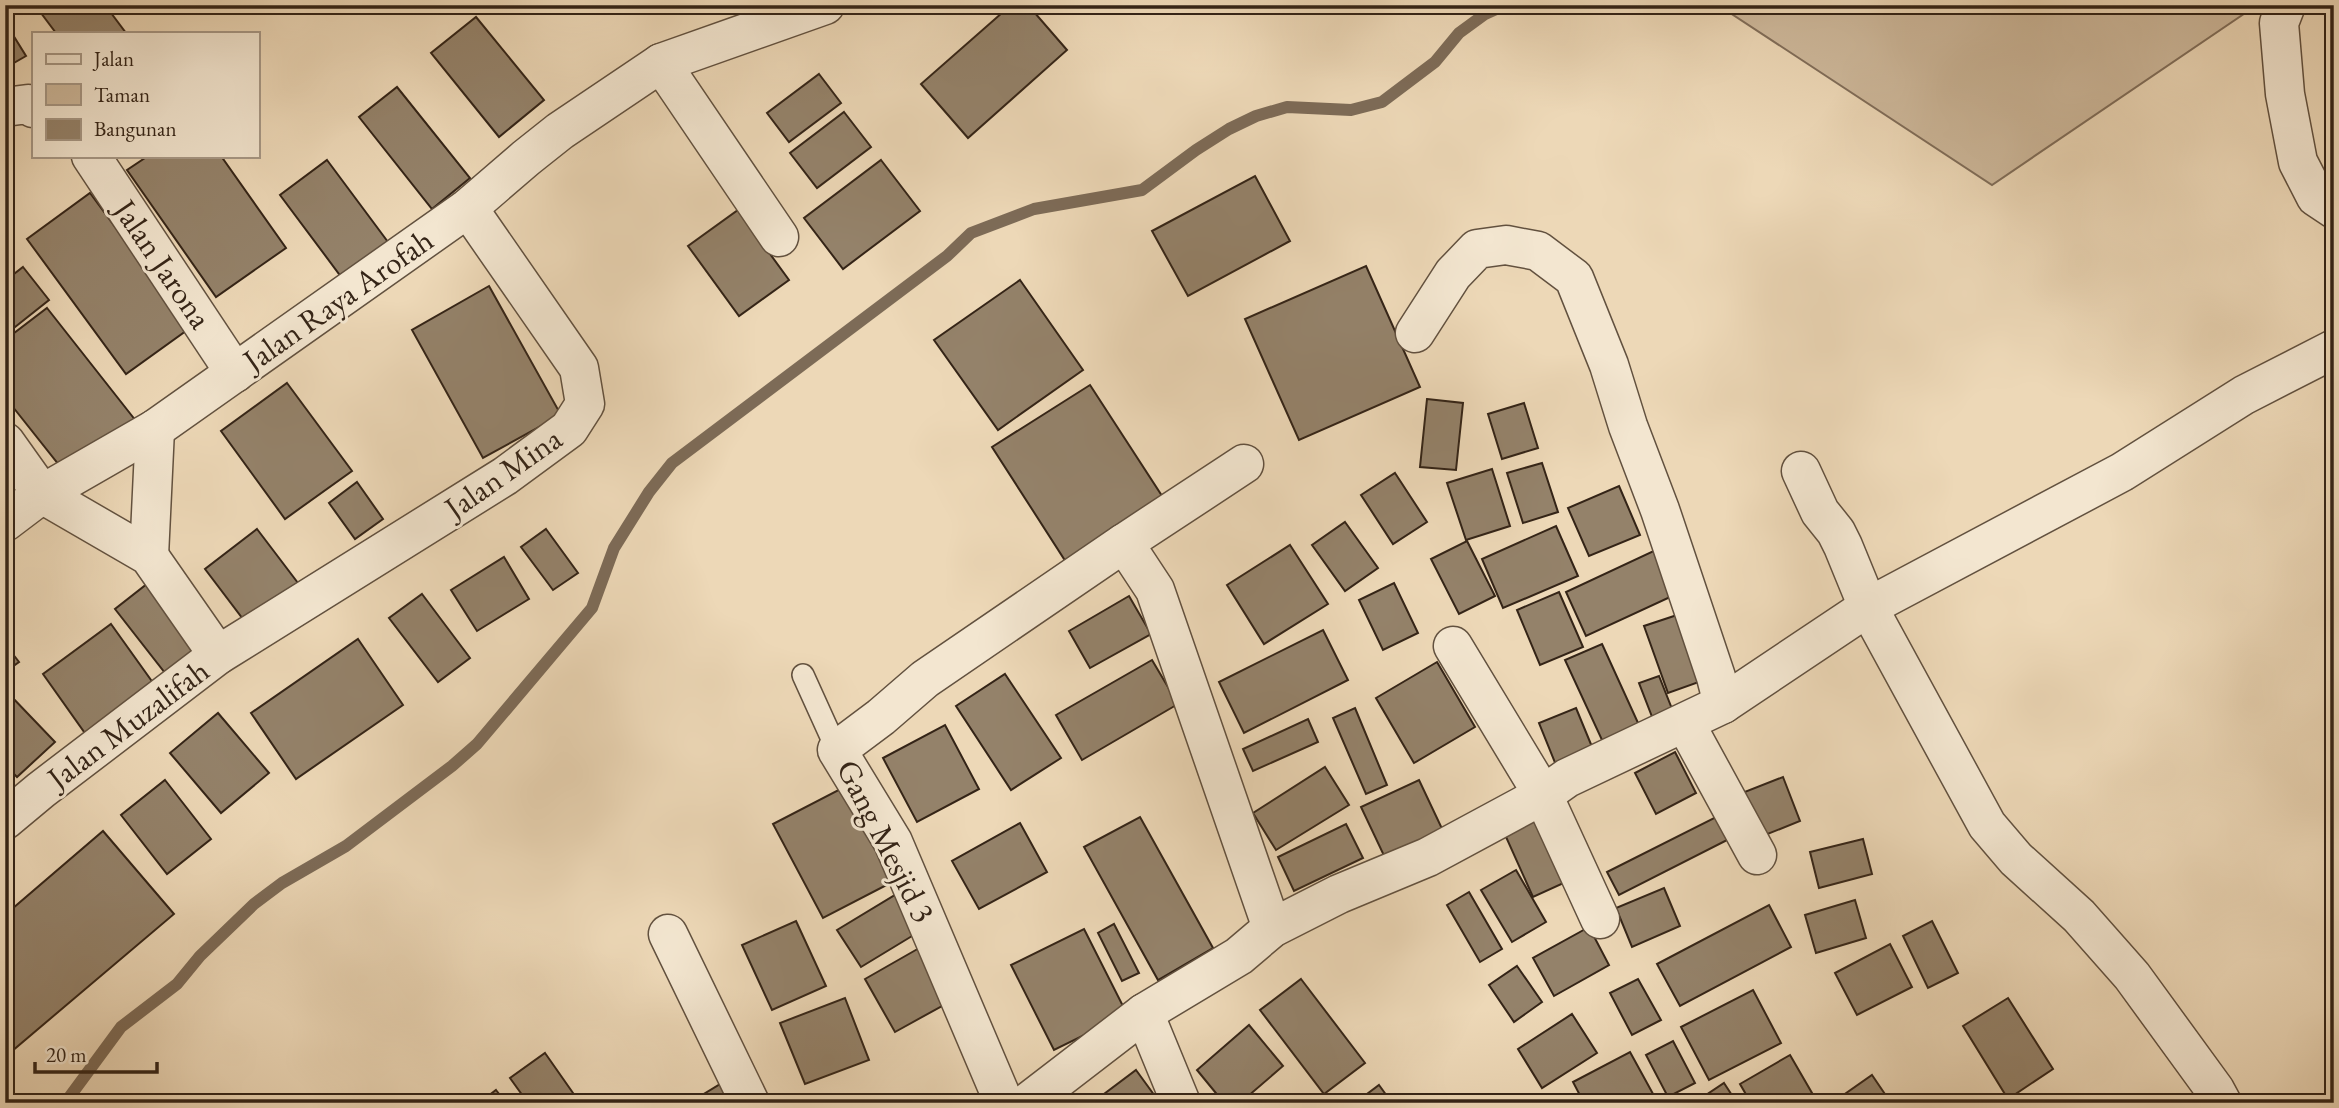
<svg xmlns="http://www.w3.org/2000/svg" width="2339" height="1108" viewBox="0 0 2339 1108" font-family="'EB Garamond',serif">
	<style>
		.green { fill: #ceb99c; stroke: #816e5a; stroke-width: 2 }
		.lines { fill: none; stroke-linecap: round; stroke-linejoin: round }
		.stream { stroke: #7d6b57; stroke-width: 12 }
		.building { fill: #94826a; stroke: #342417; stroke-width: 2 }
		.service-casing { stroke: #62513f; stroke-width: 24 }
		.minor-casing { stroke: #62513f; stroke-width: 41 }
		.service { stroke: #f3e6d0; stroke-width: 21 }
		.minor { stroke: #f3e6d0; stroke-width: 38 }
		.labels { text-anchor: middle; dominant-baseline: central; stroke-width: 6; stroke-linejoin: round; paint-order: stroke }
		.street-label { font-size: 32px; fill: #342417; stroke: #f3e6d0 }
	</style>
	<rect width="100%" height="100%" fill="#edd8b7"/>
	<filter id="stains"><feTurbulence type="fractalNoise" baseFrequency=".00286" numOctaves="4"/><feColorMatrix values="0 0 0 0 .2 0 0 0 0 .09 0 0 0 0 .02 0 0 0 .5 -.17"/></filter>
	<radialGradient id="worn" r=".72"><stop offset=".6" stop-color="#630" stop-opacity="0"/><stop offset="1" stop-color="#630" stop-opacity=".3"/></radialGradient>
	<path class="green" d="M1718 5H2257L1992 185Z"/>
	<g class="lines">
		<path class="stream" d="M65 1103 121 1027 177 984 200 956 254 904 282 883 346 846 452 766 477 744 592 608 614 548 649 492 672 463 947 256 971 233 1034 209 1142 190 1196 150 1229 129 1256 116 1287 107 1351 110 1382 102 1435 62 1459 33 1485 14 1505 5"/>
	</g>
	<g class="building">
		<path d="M35 5H105L126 33H56Z"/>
		<path d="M1011 5H1028L1067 50 968 138 921 84Z"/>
		<path d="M476 17 544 100 499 137 431 53Z"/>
		<path d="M5 22 26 56 5 68Z"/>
		<path d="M819 74 841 103 789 142 767 113Z"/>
		<path d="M397 87 470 178 432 209 359 117Z"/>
		<path d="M844 112 871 147 817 188 790 153Z"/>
		<path d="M148 156H221L286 248 216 297 127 170Z"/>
		<path d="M327 160 388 242 342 278 280 195Z"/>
		<path d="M881 160 920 211 843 269 804 218Z"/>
		<path d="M1255 176 1290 241 1188 296 1152 231Z"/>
		<path d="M90 193 190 328 126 374 27 239Z"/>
		<path d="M738 210 789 280 739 316 688 246Z"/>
		<path d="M1366 266 1420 387 1299 440 1245 319Z"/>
		<path d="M23 267 49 300 5 335V281Z"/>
		<path d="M1020 280 1083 370 998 430 934 340Z"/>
		<path d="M489 286 561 415 483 458 412 330Z"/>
		<path d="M47 308 136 421 67 475 5 397V340Z"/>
		<path d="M287 383 352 471 285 519 221 431Z"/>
		<path d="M1090 385 1164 499 1066 562 992 447Z"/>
		<path d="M1427 399 1463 403 1456 470 1420 467Z"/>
		<path d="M1524 403 1538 448 1502 459 1488 414Z"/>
		<path d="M1542 463 1558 512 1523 523 1507 473Z"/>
		<path d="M1492 469 1510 526 1466 540 1447 483Z"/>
		<path d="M1395 473 1427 522 1393 544 1361 495Z"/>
		<path d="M357 482 383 519 355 539 329 503Z"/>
		<path d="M1619 486 1640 535 1589 556 1568 508Z"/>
		<path d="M1345 522 1378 568 1345 591 1312 545Z"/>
		<path d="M1556 526 1578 576 1503 608 1482 559Z"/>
		<path d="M257 529 298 583 246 623 205 569Z"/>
		<path d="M546 529 578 573 553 590 521 547Z"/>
		<path d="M1467 541 1495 596 1459 614 1431 559Z"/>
		<path d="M1290 545 1328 604 1264 644 1227 585Z"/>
		<path d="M1660 548 1681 592 1586 636 1566 592Z"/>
		<path d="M504 557 529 599 477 631 451 590Z"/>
		<path d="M152 580 206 649 169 678 115 609Z"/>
		<path d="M1394 583 1418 633 1383 650 1359 600Z"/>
		<path d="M1559 592 1583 647 1540 665 1517 610Z"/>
		<path d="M422 594 470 658 438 682 389 618Z"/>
		<path d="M1129 596 1151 634 1090 668 1069 631Z"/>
		<path d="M1689 611 1713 677 1668 693 1644 626Z"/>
		<path d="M111 624 156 687 87 736 43 674Z"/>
		<path d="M1323 630 1348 680 1244 733 1219 682Z"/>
		<path d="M358 639 403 705 296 779 251 713Z"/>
		<path d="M5 644 19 662 5 672Z"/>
		<path d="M1602 644 1644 736 1608 753 1565 660Z"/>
		<path d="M1152 660 1178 704 1082 760 1056 715Z"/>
		<path d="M1437 662 1475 727 1414 763 1376 698Z"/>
		<path d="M1005 674 1061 758 1011 790 956 706Z"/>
		<path d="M1659 676 1676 719 1656 727 1639 683Z"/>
		<path d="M9 694 55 742 17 777 5 765V698Z"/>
		<path d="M1355 708 1387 785 1366 794 1333 718Z"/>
		<path d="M1576 708 1595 754 1558 770 1539 723Z"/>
		<path d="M218 713 269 773 221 813 170 753Z"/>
		<path d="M1308 719 1318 742 1253 771 1243 749Z"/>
		<path d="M945 725 979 789 917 822 883 758Z"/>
		<path d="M1675 752 1696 793 1656 814 1635 773Z"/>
		<path d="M1325 767 1349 805 1276 850 1253 813Z"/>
		<path d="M1783 777 1800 821 1760 837 1742 793Z"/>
		<path d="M165 780 211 839 167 874 121 815Z"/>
		<path d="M1419 780 1445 835 1387 862 1361 807Z"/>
		<path d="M852 783 902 877 823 918 773 824Z"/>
		<path d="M1547 807 1579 876 1533 897 1502 828Z"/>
		<path d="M1726 812 1737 835 1619 895 1607 872Z"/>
		<path d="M1140 817 1213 948 1158 980 1084 847Z"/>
		<path d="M1020 823 1047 872 979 909 952 861Z"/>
		<path d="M1346 824 1363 858 1294 891 1278 857Z"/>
		<path d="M103 831 174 914 5 1057V915Z"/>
		<path d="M1863 839 1872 874 1819 888 1810 852Z"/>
		<path d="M1516 870 1546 922 1512 942 1481 890Z"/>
		<path d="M1664 888 1680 926 1632 947 1616 908Z"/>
		<path d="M1469 892 1502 949 1480 962 1447 905Z"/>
		<path d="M895 895 917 933 861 967 837 930Z"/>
		<path d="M1855 900 1866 938 1816 953 1805 915Z"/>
		<path d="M1769 905 1791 947 1680 1006 1657 964Z"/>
		<path d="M796 921 826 986 772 1010 742 945Z"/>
		<path d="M1932 921 1958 973 1928 988 1903 936Z"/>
		<path d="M1114 924 1139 973 1122 981 1098 933Z"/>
		<path d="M1589 927 1609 965 1554 996 1533 958Z"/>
		<path d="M1084 929 1127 1014 1054 1050 1011 965Z"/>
		<path d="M1890 944 1912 987 1857 1015 1835 973Z"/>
		<path d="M921 947 951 1001 895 1032 865 979Z"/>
		<path d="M1517 966 1542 1002 1514 1022 1489 985Z"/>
		<path d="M1301 979 1365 1063 1324 1094 1260 1010Z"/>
		<path d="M1638 979 1661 1020 1632 1035 1610 993Z"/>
		<path d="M1753 990 1781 1043 1709 1080 1681 1027Z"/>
		<path d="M845 998 869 1060 805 1084 780 1023Z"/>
		<path d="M2008 998 2053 1069 2008 1099 1963 1026Z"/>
		<path d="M1572 1014 1597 1053 1542 1088 1518 1049Z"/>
		<path d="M1249 1025 1283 1066 1240 1103H1224L1197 1070Z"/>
		<path d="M1673 1041 1695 1083 1668 1097 1646 1055Z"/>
		<path d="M1630 1052 1658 1103H1584L1573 1082Z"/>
		<path d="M545 1053 580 1103H528L510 1078Z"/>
		<path d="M1790 1055 1812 1093 1795 1103H1751L1740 1084Z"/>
		<path d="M1136 1070 1160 1103H1092Z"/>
		<path d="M1872 1075 1891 1103H1832Z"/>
		<path d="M722 1083 734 1103H689Z"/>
		<path d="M1724 1083 1737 1103H1694Z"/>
		<path d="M1379 1085 1392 1103H1355Z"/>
		<path d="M496 1090 506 1103H479Z"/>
	</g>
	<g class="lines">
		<defs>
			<path id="service" d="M803 675 837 750"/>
			<g id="minor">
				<path d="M2286 5 2279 23 2285 94 2298 162 2316 197 2334 209"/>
				<path d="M661 63 779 237"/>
				<path d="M5 107 28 104 33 108"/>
				<path d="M91 156 235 373"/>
				<path d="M1415 333 1453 274 1477 249 1506 245 1538 251 1574 278 1609 365 1628 426 1660 510 1716 677 1723 704"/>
				<path d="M5 442 42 494 149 556 218 655"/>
				<path d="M1244 464 1124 543 1155 590 1272 928"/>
				<path d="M1801 471 1820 512 1836 532 1843 546 1868 607 1987 825 2016 859 2079 916 2132 976 2215 1090 2222 1103"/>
				<path d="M5 522 42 494 155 429 468 208 526 158 560 131 661 63 825 5"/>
				<path d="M149 556 155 429"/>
				<path d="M1453 646 1543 795 1600 919"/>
				<path d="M1685 723 1757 855"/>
				<path d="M5 820 41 790 218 655 505 476 569 429 585 404 579 368 468 208"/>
				<path d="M668 934 750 1103"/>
				<path d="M1144 1013 1181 1103"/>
				<path d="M1004 1103 893 842 837 750 881 717 925 679 1124 543"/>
				<path d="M1027 1103 1144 1013 1239 956 1272 928 1339 894 1428 857 1543 795 1567 778 1723 704 1868 607 2122 472 2244 395 2334 349"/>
			</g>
		</defs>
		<use href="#service" class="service-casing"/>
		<use href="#minor" class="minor-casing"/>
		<use href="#service" class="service"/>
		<use href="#minor" class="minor"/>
	</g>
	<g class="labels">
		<g class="street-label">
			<text transform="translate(163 264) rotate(56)">Jalan Jarona</text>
			<text transform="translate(338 300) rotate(-35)">Jalan Raya Arofah</text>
			<text transform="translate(503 473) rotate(-35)">Jalan Mina</text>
			<text transform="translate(128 724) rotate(-37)">Jalan Muzalifah</text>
			<text transform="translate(886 841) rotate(63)">Gang Mesjid 3</text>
		</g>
	</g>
	<rect width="2339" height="1108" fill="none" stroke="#edd8b7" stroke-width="28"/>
	<rect x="7" y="7" width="2325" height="1094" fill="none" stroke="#342417" stroke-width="3.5"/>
	<rect x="14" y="14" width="2311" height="1080" fill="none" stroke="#342417" stroke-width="2"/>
	<rect x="32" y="32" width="228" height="126" fill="#f3e6d0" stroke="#a79886" stroke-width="2"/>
	<rect x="46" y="54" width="35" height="10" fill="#f3e6d0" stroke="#a79886" stroke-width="2"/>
	<text x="94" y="66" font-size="21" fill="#342417">Jalan</text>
	<rect x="46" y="84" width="35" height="21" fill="#ceb99c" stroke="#a79886" stroke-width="2"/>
	<text x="94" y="102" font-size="21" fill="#342417">Taman</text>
	<rect x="46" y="119" width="35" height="21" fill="#94826a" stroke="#a79886" stroke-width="2"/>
	<text x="94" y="136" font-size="21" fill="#342417">Bangunan</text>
	<path d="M35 1062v10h122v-10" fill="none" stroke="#342417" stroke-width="3.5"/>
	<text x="46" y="1062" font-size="21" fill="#342417" stroke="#f3e6d0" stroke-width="5" paint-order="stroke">20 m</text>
	<rect width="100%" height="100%" filter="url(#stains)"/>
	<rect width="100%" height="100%" fill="url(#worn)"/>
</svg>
